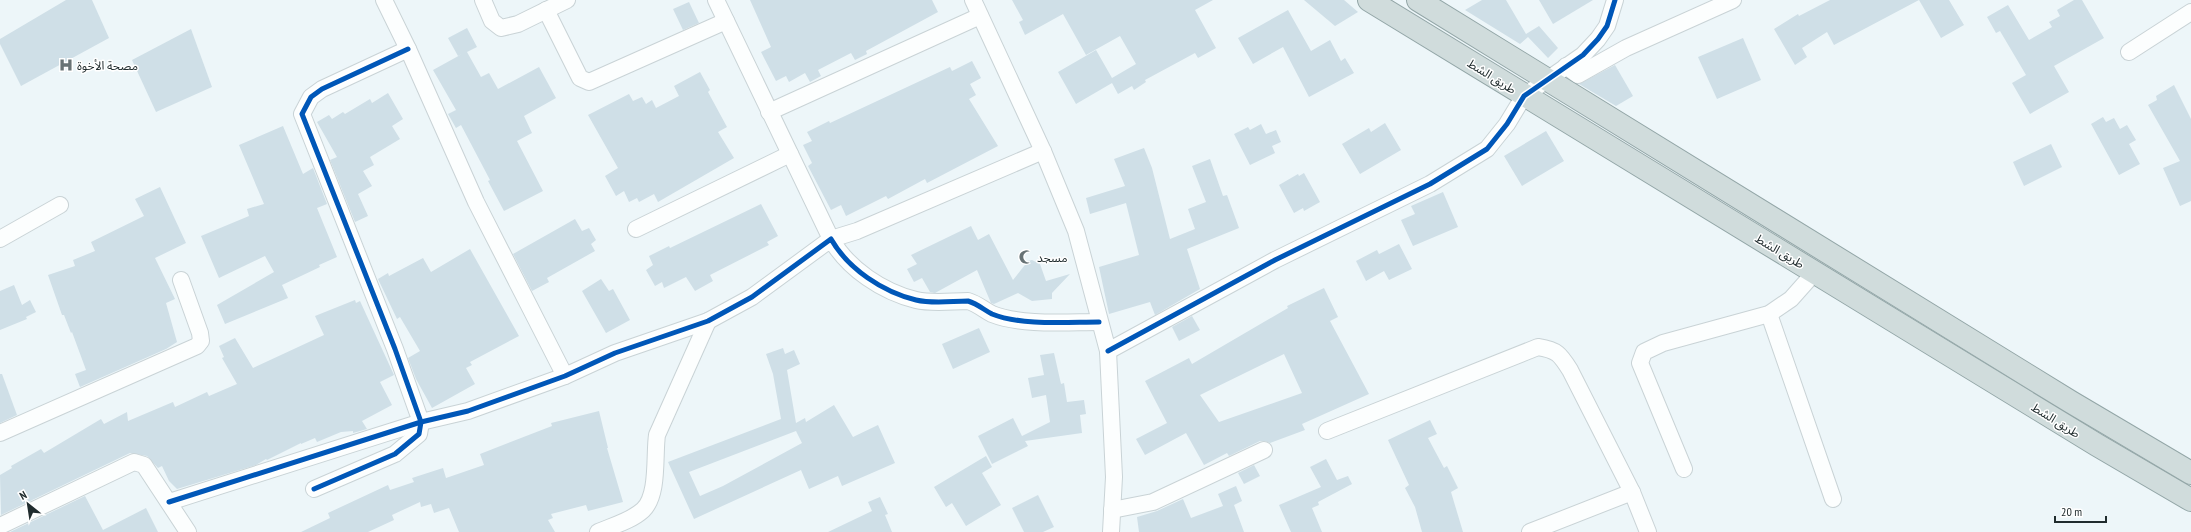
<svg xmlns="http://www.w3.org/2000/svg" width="2191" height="532" viewBox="0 0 2191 532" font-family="'PT Sans Narrow','Noto Sans Arabic',sans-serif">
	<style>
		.building { fill: #cfdfe7; fill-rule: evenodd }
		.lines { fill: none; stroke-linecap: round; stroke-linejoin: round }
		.minor-casing { stroke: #c9d3d6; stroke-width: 18 }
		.trunk-casing { stroke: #93a6a7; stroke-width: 24 }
		.minor { stroke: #fcfefe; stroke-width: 16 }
		.trunk { stroke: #d0dcdc; stroke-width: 22 }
		.cycleway-casing { stroke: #fff; stroke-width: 8 }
		.cycleway { stroke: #0057b8; stroke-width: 5 }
		.labels { text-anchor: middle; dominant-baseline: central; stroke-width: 3; stroke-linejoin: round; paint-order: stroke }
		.poi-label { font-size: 12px; fill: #202c2e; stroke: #fff; text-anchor: start }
		.street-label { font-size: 12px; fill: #202c2e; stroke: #fff }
	</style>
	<rect width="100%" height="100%" fill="#edf6f9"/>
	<g class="building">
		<path d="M66 0H92L109 38 21 86 0 44V39Z"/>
		<path d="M750 0H932L938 12 866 51 867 54 855 60 851 53 818 70 821 76 810 82 805 73 789 82 786 76 776 81 761 52 771 47Z"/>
		<path d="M1012 0H1213L1195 10 1216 48 1198 58 1195 53 1145 80 1146 82 1134 90 1132 86 1118 94 1112 83 1076 104 1058 72 1096 50 1112 78 1136 64 1120 36 1086 55 1063 14 1025 35 1019 22 1023 20Z"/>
		<path d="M1304 0H1344L1358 12 1335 26Z"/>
		<path d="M1482 0H1506L1526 34 1539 26 1558 48 1548 58 1528 37 1520 44 1465 10Z"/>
		<path d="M1539 0H1593L1553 24Z"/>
		<path d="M1830 0H1949L1964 25 1941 38 1919 0 1834 45 1827 32 1802 48 1807 57 1795 65 1774 29 1798 14 1799 16Z"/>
		<path d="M2074 0H2082L2104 38 2054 66 2069 92 2030 114 2012 83 2026 75 2000 31 1996 33 1987 17 2008 5 2029 40 2052 27 2049 22 2060 16 2057 10Z"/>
		<path d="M689 2 699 23 683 30 673 9Z"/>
		<path d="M1288 10 1311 51 1330 40 1341 61 1345 58 1354 73 1309 97 1283 47 1253 64 1238 38Z"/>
		<path d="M467 28 477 47 467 52 481 77 489 73 498 89 539 67 556 98 524 116 532 133 517 141 543 191 504 211 488 181 490 180 461 125 456 128 448 114 456 110 433 70 462 54 458 56 448 38Z"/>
		<path d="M191 29 212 87 156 112 132 60Z"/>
		<path d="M1743 38 1761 80 1717 99 1698 57Z"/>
		<path d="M972 61 981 78 970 84 976 95 969 99 998 146 927 183 925 179 888 199 886 196 846 216 841 205 831 210 808 166 812 163 803 145 812 141 807 132 829 121 830 123 950 67 952 71Z"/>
		<path d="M1615 65 1633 96 1616 106 1579 84Z"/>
		<path d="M700 72 710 90 708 92 727 127 718 132 734 158 658 202 654 194 639 202 637 198 629 202 624 191 616 196 605 176 618 168 588 115 629 94 633 101 642 97 646 104 652 100 656 108 679 96 674 86Z"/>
		<path d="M2174 85 2191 119V201L2180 206 2163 168 2180 161 2148 105 2157 100 2156 96Z"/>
		<path d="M388 93 403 119 392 126 400 139 370 157 374 165 363 171 372 186 358 194 368 216 355 222 330 160 337 157 317 122 329 115 332 119 343 112 345 114 370 99 372 103Z"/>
		<path d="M2103 117 2106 122 2114 118 2120 129 2127 125 2136 140 2129 144 2140 164 2119 175 2091 124Z"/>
		<path d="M1385 123 1401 150 1360 174 1342 144 1369 128 1371 132Z"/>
		<path d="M1261 124 1266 134 1276 130 1281 142 1272 146 1275 153 1250 165 1234 134 1248 127 1250 130Z"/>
		<path d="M283 126 303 174 313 168 327 204 317 208 337 257 319 265 320 267 282 285 288 298 225 324 217 305 274 272 265 256 219 278 201 236 249 216 247 209 264 204 239 145Z"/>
		<path d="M1546 131 1564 161 1522 186 1504 156Z"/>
		<path d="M2051 144 2062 167 2024 186 2013 162Z"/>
		<path d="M1144 148 1152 168 1170 239 1195 229 1188 209 1206 202 1192 166 1210 159 1223 196 1227 195 1239 228 1187 249 1200 289 1155 315 1150 302 1109 314 1099 267 1139 255 1126 203 1090 214 1086 198 1125 186 1114 159Z"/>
		<path d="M1304 173 1320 202 1304 211 1303 208 1294 213 1279 185 1298 174 1299 176Z"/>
		<path d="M160 187 186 243 155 258 175 299 166 303 177 342 166 349 80 387 75 374 86 370 72 332 71 333 64 315H62L48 275 75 266 73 260 95 251 91 242 144 216 135 199Z"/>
		<path d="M1443 192 1458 227 1413 246 1401 220 1415 214 1411 206Z"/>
		<path d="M761 204 778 236 767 242 769 245 710 275 713 281 695 291 686 277 664 288 662 282 655 286 646 270 653 265 649 256 669 246 670 248Z"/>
		<path d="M575 219 582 231 589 228 596 240 591 244 595 251 547 278 549 282 532 291 513 254Z"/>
		<path d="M971 226 978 240 989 234 1013 280 1028 261 1032 260 1040 264 1046 281 1070 274 1052 293V299L1032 301 1018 293 994 304 991 303 977 270 935 293 930 292 922 278 914 282 907 269 917 264 911 255Z"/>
		<path d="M1399 244 1412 269 1389 280 1384 271 1366 281 1356 261 1377 250 1379 254Z"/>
		<path d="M470 249 519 336 470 362 472 365 466 368 475 384 432 408 416 379 408 358 420 351 400 317 397 319 378 279 388 273 389 276 423 258 431 272Z"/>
		<path d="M601 279 609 291 613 289 630 320 606 333 582 291Z"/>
		<path d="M14 285 22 305 30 300 36 312 26 317 27 319 0 330V291Z"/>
		<path d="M1324 288 1338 317 1330 321 1369 394 1302 424 1305 430 1270 443 1265 441H1260L1229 456 1227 453 1204 465 1186 433 1145 455 1136 439 1167 423 1145 381 1189 358 1192 364 1288 308 1287 306ZM1284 354 1302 393 1219 422 1200 395Z"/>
		<path d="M355 300 356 303 360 301 394 375 380 382 392 405 362 421 367 429 353 433V431L341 432 317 442 315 438 301 444V443L267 460 266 459 256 465 177 489 169 481 162 466 158 468 147 456 130 453 1 515 0 475 12 468 11 466 41 449 44 453 101 419 104 424 127 412 128 421 173 402 175 407 207 392 209 396 237 384 222 358 224 357 219 346 235 338 253 368 324 335 315 316Z"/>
		<path d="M1192 316 1200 330 1179 341 1172 327Z"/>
		<path d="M979 328 990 352 953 369 942 344Z"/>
		<path d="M783 348 785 354 794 350 800 364 787 370 796 423 805 418 806 422 834 405 853 437 878 425 895 463 842 486 838 476 809 489 801 470 694 519 668 462 781 419 773 374 766 354ZM796 431 802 443 723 486 700 496 689 472Z"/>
		<path d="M1054 353 1061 384 1064 383 1067 402 1084 400 1086 414 1080 415 1082 433 1025 441 1028 446 992 464 978 436 1013 418 1022 436 1050 422 1046 395 1032 398 1028 378 1044 375 1040 355Z"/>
		<path d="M0 374H2L17 415 0 423Z"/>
		<path d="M599 411 608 448H607L623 502 588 511 586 505 551 514 553 518 548 520 555 532H459L449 508 434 513 431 504 421 507 420 502 392 515 394 520 368 532H301L330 518 328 513 388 485 390 490 414 482 412 478 443 468 446 478 484 465 480 454 552 426 551 423Z"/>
		<path d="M1430 420 1437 434 1428 438 1444 468 1447 466 1458 488 1451 492 1463 532H1422L1415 507 1405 488 1409 485 1388 440Z"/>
		<path d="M986 456 992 467 982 473 1001 505 966 526 952 503 946 507 934 487Z"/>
		<path d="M1326 459 1337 480 1348 476 1352 484 1318 502 1319 505 1312 508 1322 532H1291L1279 505 1321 487 1310 467Z"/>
		<path d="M1254 465 1260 476 1244 484 1238 473Z"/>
		<path d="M1236 486 1242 501 1234 505 1244 532H1139L1137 517 1157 511 1183 499 1191 518 1223 506 1218 494Z"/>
		<path d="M1038 495 1054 527 1043 532H1024L1012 508Z"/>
		<path d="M85 496 103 530 146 508 158 532H10Z"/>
		<path d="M880 497 888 514 885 515 892 532H828L872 511 868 502Z"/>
	</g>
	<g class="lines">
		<defs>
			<g id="minor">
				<path d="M384 0 408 49 476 202 565 376"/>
				<path d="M483 0 492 21 501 28 518 24 567 0"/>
				<path d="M716 0 831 239 857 231 1043 151"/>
				<path d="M973 0 1043 151 1076 231 1108 351 1114 477 1111 532"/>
				<path d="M546 10 580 78 589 82 726 21"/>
				<path d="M2129 52 2191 12"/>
				<path d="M1566 66 1578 75 1626 48 1733 0"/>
				<path d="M769 112 980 16"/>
				<path d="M636 229 790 154"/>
				<path d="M0 239 60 205"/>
				<path d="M1769 314 1833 499"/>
				<path d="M1108 351 1275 260 1430 184 1487 149 1507 124 1524 96 1583 55 1598 39 1607 26 1615 0"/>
				<path d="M1327 431 1538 347C1557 350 1560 354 1570 370L1632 492 1648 532"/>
				<path d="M0 433 197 346 201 341 200 333 181 280"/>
				<path d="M1684 469 1640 363 1644 352 1663 343 1769 314 1791 299 1815 272"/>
				<path d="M314 489 395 454 419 434 421 422 395 349 302 114 311 97 322 89 408 49"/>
				<path d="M169 502 421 422 468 411 565 376 615 353 708 321 752 297 831 239C848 269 883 292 916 300 933 304 952 301 968 301 978 304 984 310 992 314 1022 326 1068 322 1099 322"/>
				<path d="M1112 510 1153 502 1264 450"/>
				<path d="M0 526 134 462 144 465 188 532"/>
				<path d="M598 532C612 526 631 521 643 510 659 495 654 455 657 435L708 321"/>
				<path d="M1530 532 1632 492"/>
			</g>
			<g id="trunk">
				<path d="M1369 0 2097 445 2191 500"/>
				<path d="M1418 0 2071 402 2191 473"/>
			</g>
		</defs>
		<use href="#minor" class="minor-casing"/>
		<use href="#trunk" class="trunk-casing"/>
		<use href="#minor" class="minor"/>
		<use href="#trunk" class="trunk"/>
		<defs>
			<g id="cycleway">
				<path d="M1108 351 1275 260 1430 184 1487 149 1507 124 1524 96 1583 55 1598 39 1607 26 1615 0"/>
				<path d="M314 489 395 454 419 434 421 422 395 349 302 114 311 97 322 89 408 49"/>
				<path d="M169 502 421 422 468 411 565 376 615 353 708 321 752 297 831 239C848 269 883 292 916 300 933 304 952 301 968 301 978 304 984 310 992 314 1022 326 1068 322 1099 322"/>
			</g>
		</defs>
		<use href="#cycleway" class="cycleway-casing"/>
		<use href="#cycleway" class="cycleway"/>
	</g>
	<defs>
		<symbol id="hospital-bare" viewBox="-9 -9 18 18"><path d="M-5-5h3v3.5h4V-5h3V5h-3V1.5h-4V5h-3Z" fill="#687375" stroke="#fff" stroke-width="2.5" paint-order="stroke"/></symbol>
		<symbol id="mosque-bare" viewBox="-9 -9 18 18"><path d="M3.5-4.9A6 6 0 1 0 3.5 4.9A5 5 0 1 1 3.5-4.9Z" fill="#687375" stroke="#fff" stroke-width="2.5" paint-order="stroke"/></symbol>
	</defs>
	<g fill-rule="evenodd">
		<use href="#hospital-bare" x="56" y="55" width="20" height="20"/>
		<use href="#mosque-bare" x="1016" y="247" width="20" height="20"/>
	</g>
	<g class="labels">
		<g class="poi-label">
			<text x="77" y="65">مصحة الأخوة</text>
			<text x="1037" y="257">مسجد</text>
		</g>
		<g class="street-label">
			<text transform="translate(1492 76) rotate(32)">طريق الشط</text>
			<text transform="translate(1780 251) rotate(31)">طريق الشط</text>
			<text transform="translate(2056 420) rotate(32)">طريق الشط</text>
		</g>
	</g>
	<g transform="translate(28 504) rotate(330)" stroke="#ffffff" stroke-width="3" paint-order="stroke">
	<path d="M0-3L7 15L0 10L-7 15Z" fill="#202c2e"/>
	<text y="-6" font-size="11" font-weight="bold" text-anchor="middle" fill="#202c2e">N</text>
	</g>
	<path d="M2055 516v6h51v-6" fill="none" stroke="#202c2e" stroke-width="2"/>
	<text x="2061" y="516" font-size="12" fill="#202c2e" stroke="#ffffff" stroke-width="3" paint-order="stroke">20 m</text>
</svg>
